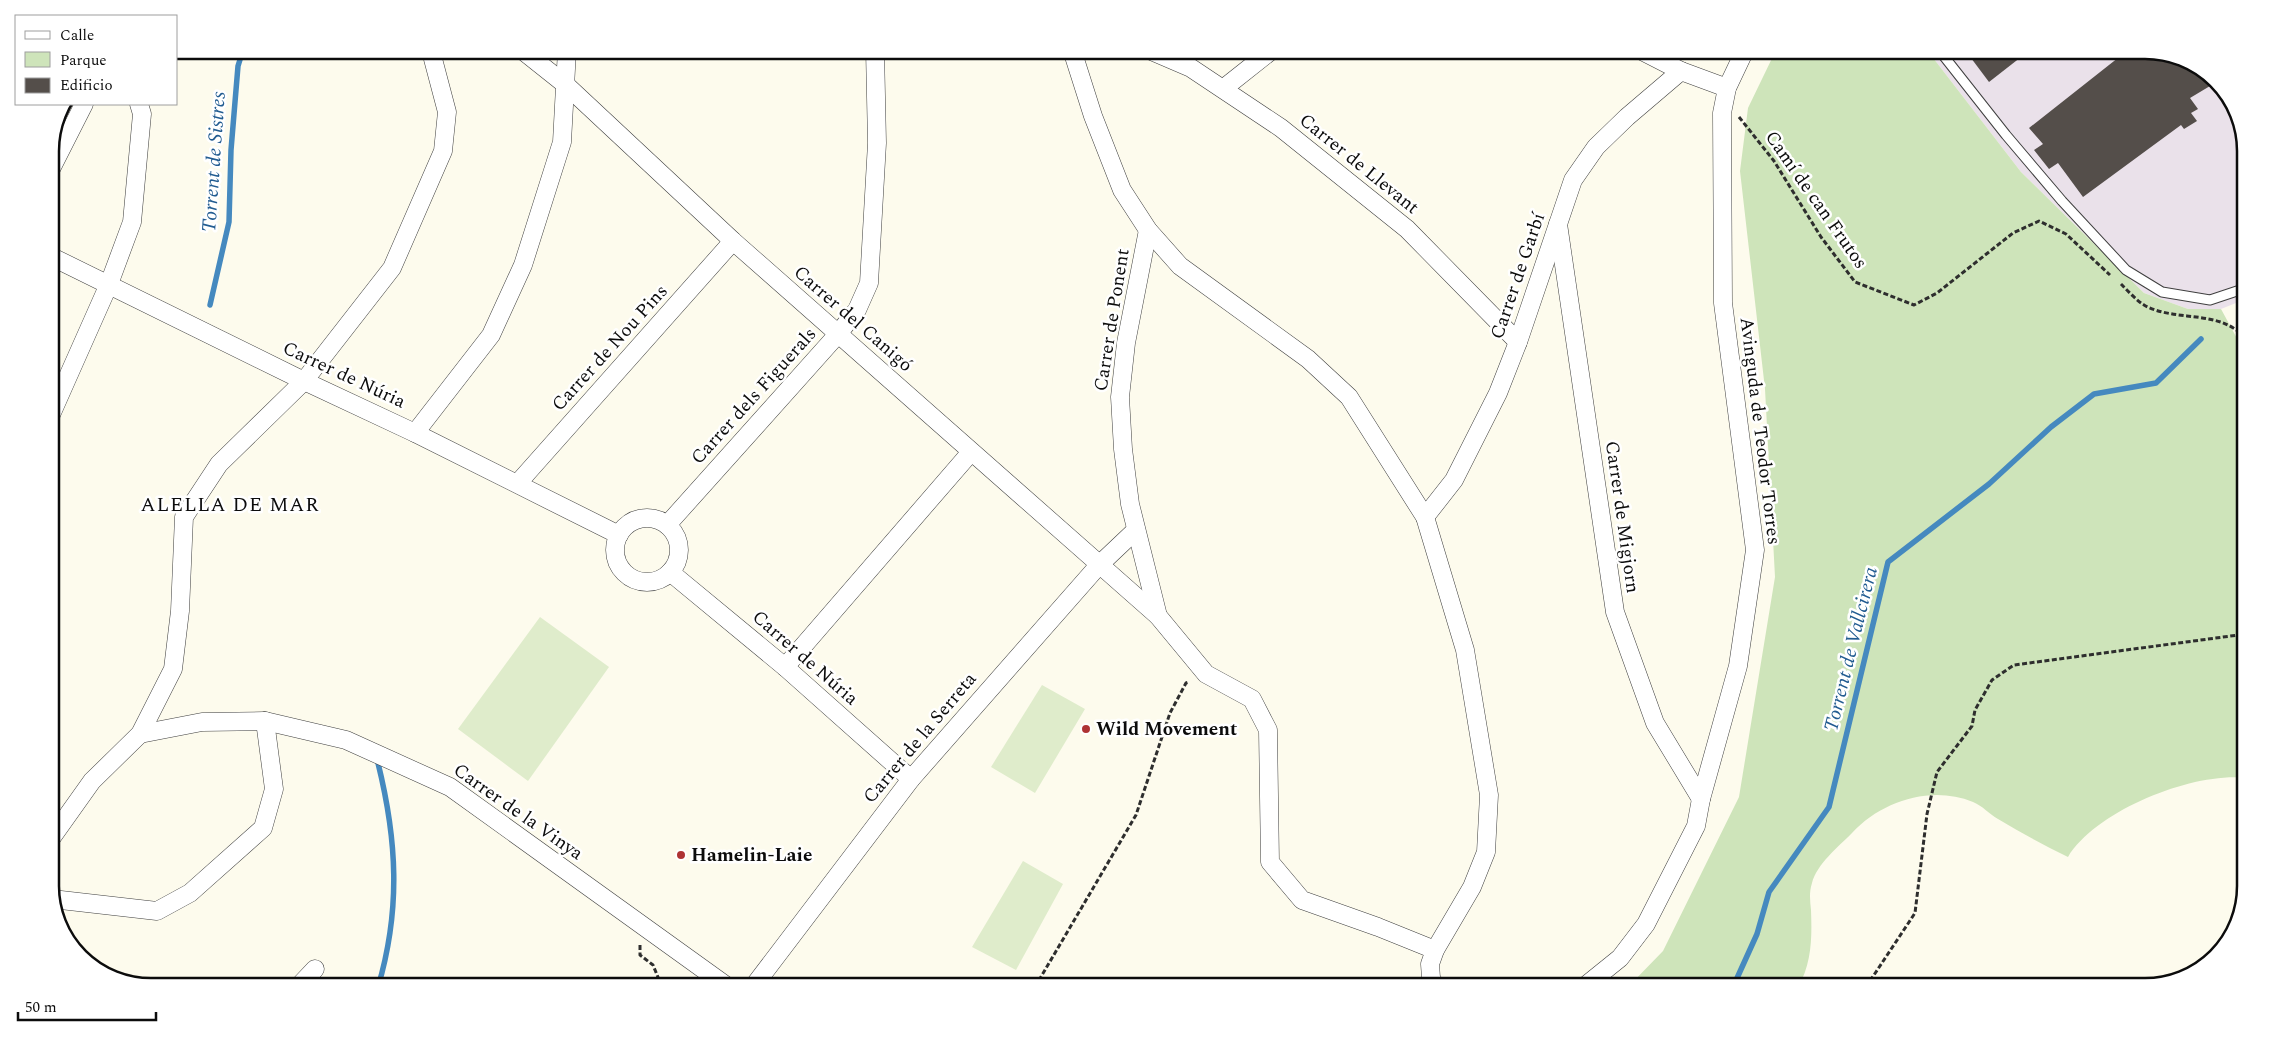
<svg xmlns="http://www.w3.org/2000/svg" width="2296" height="1037" viewBox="0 0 2296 1037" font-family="Spectral,serif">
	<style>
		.industrial { fill: #eae1ea }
		.green { fill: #cee4ba }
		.pitch { fill: #dfeccb }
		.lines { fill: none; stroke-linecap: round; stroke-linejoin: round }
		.stream { stroke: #4589bf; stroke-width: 5.5 }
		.building { fill: #544e4a }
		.lane-casing { stroke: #3f3f3f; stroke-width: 11 }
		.street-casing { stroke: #3f3f3f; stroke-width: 19 }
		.path { stroke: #2e2e2e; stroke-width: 3; stroke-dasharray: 5 2.5; stroke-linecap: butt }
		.lane { stroke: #fff; stroke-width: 9 }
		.street { stroke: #fff; stroke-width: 18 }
		.poi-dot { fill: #ae3333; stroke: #fff; stroke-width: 2 }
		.labels { text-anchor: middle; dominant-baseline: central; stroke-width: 5; stroke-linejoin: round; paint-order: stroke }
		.street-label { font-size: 19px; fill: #0c0c0c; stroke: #fff }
		.poi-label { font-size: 19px; font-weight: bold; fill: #0c0c0c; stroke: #fff; text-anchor: start }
		.water-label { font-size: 20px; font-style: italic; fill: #225c91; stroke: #fff }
		.neighbourhood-label { font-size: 20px; letter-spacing: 1px; fill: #0c0c0c; stroke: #fff }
		.rim { fill: none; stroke: #0c0c0c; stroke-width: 2.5 }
	</style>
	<rect width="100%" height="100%" fill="#fdfbed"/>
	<path class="industrial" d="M1927 50H2145L2184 58 2229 95 2246 144V299L2221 309H2188L2144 293 2021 172Z"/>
	<path class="green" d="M1776 50H1927L2021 172 2144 293 2188 309H2221L2246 355V778C2193 772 2097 810 2068 857 2044 845 2021 833 1998 819 1989 814 1983 806 1973 802 1931 785 1882 801 1852 833 1838 847 1817 864 1812 883 1809 892 1810 901 1811 910 1812 937 1812 963 1798 987H1628L1663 951 1739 797 1775 577 1765 389 1740 171 1748 108Z"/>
	<g class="pitch">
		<path d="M540 617 609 667 528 781 458 729Z"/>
		<path d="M1042 685 1085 709 1035 793 991 767Z"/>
		<path d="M1023 861 1063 884 1016 970 972 947Z"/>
	</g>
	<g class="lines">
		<g class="stream">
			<path d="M210 305 229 222 231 150 238 66 243 50"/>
			<path d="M378 763C397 840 401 909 378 987"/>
			<path d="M1733 987 1757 934 1769 892 1829 807 1888 562 1989 484 2051 427 2094 394 2156 383 2201 339"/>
		</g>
	</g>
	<g class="building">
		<path d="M1982 50H2030L1989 82 1971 58Z"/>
		<path d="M2128 50H2145L2184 58 2215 83 2190 98 2198 109 2191 113 2197 121 2184 129 2181 125 2083 197 2058 163 2049 169 2034 150 2043 144 2029 128Z"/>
	</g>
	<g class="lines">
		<defs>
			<path id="lane" d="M1939 50 2006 135 2062 201 2126 270 2162 292 2210 300 2246 288"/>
			<g id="street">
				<path d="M522 50 566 85 733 241 1158 616"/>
				<path d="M1072 50 1093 116 1122 190 1148 230 1180 266 1308 359 1349 397 1425 517 1465 650 1489 795 1486 852 1472 887 1435 950 1430 964 1431 978 1436 987"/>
				<path d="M1149 50 1191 68 1281 128 1407 229 1518 342"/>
				<path d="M1640 50 1681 71 1727 88"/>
				<path d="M1224 88 1272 50"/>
				<path d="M50 171 84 104"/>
				<path d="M1558 224 1615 612 1655 723 1701 799"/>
				<path d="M1148 230 1126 343 1120 397 1123 449 1130 504 1158 616 1206 674 1252 699 1268 730 1270 862 1302 900 1378 927 1435 950"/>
				<path d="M50 256 304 381 415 433 619 535"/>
				<path d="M50 417 109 284 132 222 142 114 139 104"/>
				<path d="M415 433 491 335 523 265 562 142 567 50"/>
				<path d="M518 483 733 241"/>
				<path d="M1425 517 1454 480 1498 393 1518 342 1573 180 1596 147 1627 117 1681 71"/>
				<circle cx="647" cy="550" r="32"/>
				<path d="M667 525 838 334 857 310 869 283 877 143 875 50"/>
				<path d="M670 572 785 667 911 779"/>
				<path d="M785 667 971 452"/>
				<path d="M140 734 202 722 265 721 346 740 450 787 728 987"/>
				<path d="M50 840 92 781 140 734 173 669 180 611 184 517 219 464 304 381 392 268 443 151 447 112 433 59 434 50"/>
				<path d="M52 899 157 911 190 893 263 828 274 789 265 721"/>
				<path d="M298 987 315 969"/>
				<path d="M753 987 911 779 1099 565 1136 530"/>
				<path d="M1584 987 1620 958 1646 924 1696 826 1701 799 1738 666 1755 550 1723 303 1722 113 1727 88 1745 50"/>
			</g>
		</defs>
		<use href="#lane" class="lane-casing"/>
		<use href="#street" class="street-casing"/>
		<g class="path">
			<path d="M1739 117 1774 161 1821 237 1855 282 1914 305 1937 293 2013 233 2039 221 2066 234 2110 275"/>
			<path d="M2121 284C2128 291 2136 300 2144 305 2175 323 2223 308 2246 340"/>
			<path d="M640 945V955L653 965 662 987"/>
			<path d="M1035 987 1136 815 1170 713 1186 683 1189 682"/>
			<path d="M1866 987 1915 913 1927 814 1937 772 1972 726 1975 710 1992 680 2014 665 2246 634"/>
		</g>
		<use href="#lane" class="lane"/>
		<use href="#street" class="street"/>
	</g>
	<g class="poi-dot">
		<circle cx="1086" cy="729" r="5"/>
		<circle cx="681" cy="855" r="5"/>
	</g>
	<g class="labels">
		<g class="street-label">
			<text transform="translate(1359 164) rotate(39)">Carrer de Llevant</text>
			<text transform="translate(1816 200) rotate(55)">Camí de can Frutos</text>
			<text transform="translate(1518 276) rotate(-71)">Carrer de Garbí</text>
			<text transform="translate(853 319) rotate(41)">Carrer del Canigó</text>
			<text transform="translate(1112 320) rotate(-81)">Carrer de Ponent</text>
			<text transform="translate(610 348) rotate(-48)">Carrer de Nou Pins</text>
			<text transform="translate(344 375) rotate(25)">Carrer de Núria</text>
			<text transform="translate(754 396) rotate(-48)">Carrer dels Figuerals</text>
			<text transform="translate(1760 431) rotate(83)">Avinguda de Teodor Torres</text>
			<text transform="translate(1622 517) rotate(82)">Carrer de Migjorn</text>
			<text transform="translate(805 658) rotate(41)">Carrer de Núria</text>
			<text transform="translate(920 738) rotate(-50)">Carrer de la Serreta</text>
			<text transform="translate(518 812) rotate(35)">Carrer de la Vinya</text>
		</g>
		<g class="poi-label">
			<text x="1096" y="729">Wild Movement</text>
			<text x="691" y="855">Hamelin-Laie</text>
		</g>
		<g class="water-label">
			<text transform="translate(214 162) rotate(-86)">Torrent de Sistres</text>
			<text transform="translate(1851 649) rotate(-76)">Torrent de Vallcirera</text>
		</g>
		<g class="neighbourhood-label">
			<text x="230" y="505">ALELLA DE MAR</text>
		</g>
	</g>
	<path d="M0 0H2296V1037H0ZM151 59H2145A92 92 0 0 1 2237 151V886A92 92 0 0 1 2145 978H151A92 92 0 0 1 59 886V151A92 92 0 0 1 151 59Z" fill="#fff" fill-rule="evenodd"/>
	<path class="rim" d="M151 59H2145A92 92 0 0 1 2237 151V886A92 92 0 0 1 2145 978H151A92 92 0 0 1 59 886V151A92 92 0 0 1 151 59Z"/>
	<rect x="15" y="15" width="162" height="90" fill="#ffffff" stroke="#9e9e9e"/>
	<rect x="25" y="31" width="25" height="8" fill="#ffffff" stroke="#9e9e9e"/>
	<text x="60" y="40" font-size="15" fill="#0c0c0c">Calle</text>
	<rect x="25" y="52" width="25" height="15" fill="#cee4ba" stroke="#9e9e9e"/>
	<text x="60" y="65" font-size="15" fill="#0c0c0c">Parque</text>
	<rect x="25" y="78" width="25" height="15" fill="#544e4a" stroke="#9e9e9e"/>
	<text x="60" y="90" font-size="15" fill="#0c0c0c">Edificio</text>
	<path d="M18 1012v8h138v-8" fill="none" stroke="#0c0c0c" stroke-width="2.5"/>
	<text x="25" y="1012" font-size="15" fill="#0c0c0c" stroke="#ffffff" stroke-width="4" paint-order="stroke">50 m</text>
</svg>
